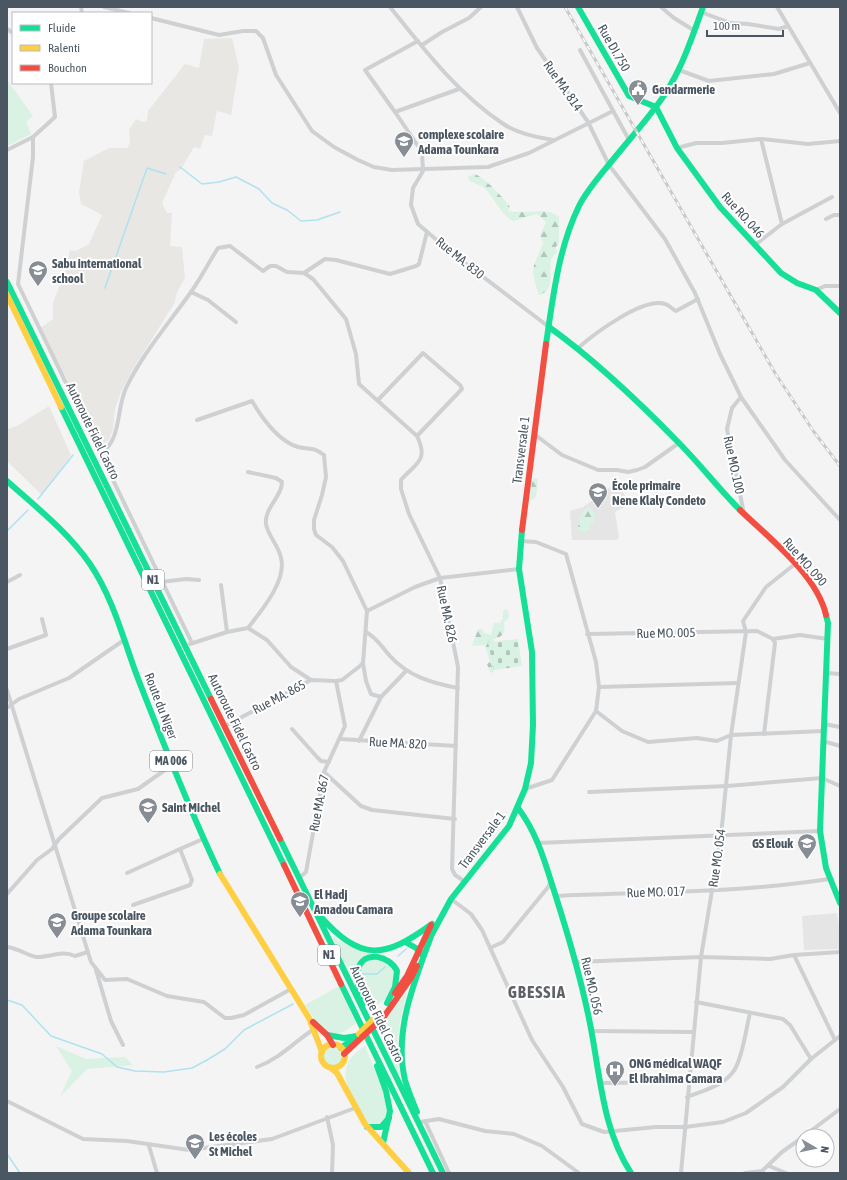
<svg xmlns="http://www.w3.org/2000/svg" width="847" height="1180" viewBox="0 0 847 1180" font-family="'Asap Condensed',sans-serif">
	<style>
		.commercial { fill: #e8e7e3 }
		.education { fill: #e6e5e6 }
		.green { fill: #d9f2e3 }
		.forest { fill: url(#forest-firs) }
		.cemetery { fill: url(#cemetery-stones) }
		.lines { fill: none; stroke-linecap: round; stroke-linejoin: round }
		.stream { stroke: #aee2f0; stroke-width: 1.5 }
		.street { stroke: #ced0d2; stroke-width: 4 }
		.fast { stroke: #16e098; stroke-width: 6 }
		.slow { stroke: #ffcf43; stroke-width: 6 }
		.jam { stroke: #f24e42; stroke-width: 6 }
		.rail-casing { stroke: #c9cacc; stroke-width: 3 }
		.rail { stroke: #fff; stroke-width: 1.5; stroke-dasharray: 4.5; stroke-linecap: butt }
		.slow-bridge { stroke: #ffcf43; stroke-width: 6 }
		.jam-bridge { stroke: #f24e42; stroke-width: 6 }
		.labels { text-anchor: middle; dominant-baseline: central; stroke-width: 4; stroke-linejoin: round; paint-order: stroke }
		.shield { fill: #fff; stroke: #808990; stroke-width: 1 }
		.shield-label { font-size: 12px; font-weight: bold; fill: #4a5661 }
		.street-label { font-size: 13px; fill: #4a5661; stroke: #fff }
		.poi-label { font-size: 13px; font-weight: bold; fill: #4a5661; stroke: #fff; text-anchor: start }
		.district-label { font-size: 17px; font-weight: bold; letter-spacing: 1px; fill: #5f6368; stroke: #fff }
	</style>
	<defs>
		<pattern id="forest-firs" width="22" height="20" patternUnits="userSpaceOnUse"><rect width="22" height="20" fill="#d9f2e3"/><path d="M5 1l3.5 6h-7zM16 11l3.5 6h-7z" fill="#b2c7bb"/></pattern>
		<pattern id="cemetery-stones" width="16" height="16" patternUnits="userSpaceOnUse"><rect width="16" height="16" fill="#d9f2e3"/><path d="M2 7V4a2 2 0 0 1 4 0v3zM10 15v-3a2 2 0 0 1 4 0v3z" fill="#b2c7bb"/></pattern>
	</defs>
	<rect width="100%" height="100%" fill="#f4f4f4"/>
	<g class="commercial">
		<path d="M232 38 239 67 231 115 217 111 212 136 205 135 200 149 194 147 181 169 176 172 162 203 167 213H172L170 246 182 247 185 278 177 292 175 302 132 371 121 392 115 409 113 429 109 440 103 444 39 329 53 319V303L66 269 70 250 76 251 89 244 102 215 81 204 79 192 84 161 109 148H127L130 143 129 130 136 119 142 122 147 121 148 111 185 64 199 68 204 39Z"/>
		<path d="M49 406 71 455 42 495 7 461V429L17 426Z"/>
	</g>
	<g class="education">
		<path d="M618 481 629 505 615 512 619 537 617 540H572L570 511 583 507Z"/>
		<path d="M837 913 840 932V949L804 950 802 916Z"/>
	</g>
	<g class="green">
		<path d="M7 80 33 116 26 122 31 134 7 146Z"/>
		<path d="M331 936 349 946 372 954C353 960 356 971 355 988Z"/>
		<path d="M381 959C384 961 389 963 391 966 404 982 385 1006 369 1007L360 981V968L369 960Z"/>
		<path d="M339 986 356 1023C328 1047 321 1028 305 1005Z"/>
		<path d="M408 991C398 1023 395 1046 400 1080L378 1030Z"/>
		<path d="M56 1046 86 1059 125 1057 133 1065 87 1069 60 1097 72 1071Z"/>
		<path d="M365 1046 385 1095 388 1117 378 1124 367 1123C351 1095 329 1068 365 1046Z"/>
		<circle cx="333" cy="1056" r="10"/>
	</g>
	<g class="forest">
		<path d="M474 174C483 176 504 198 510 207L508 211C526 215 546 206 559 217V243L555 248 557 252 551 259C549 273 555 291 539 295 529 265 533 270 543 243L540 235 546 222 537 214 513 221C499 214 493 194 482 186 478 184 473 183 470 181L468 177Z"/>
		<path d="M534 478 538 479 536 496 533 500H530L532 482Z"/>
		<path d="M589 507 595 514 594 522 589 526 591 531 587 532 577 530 580 522 579 517 587 508Z"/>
		<path d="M505 609 508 610 509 618 504 622C506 632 503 638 493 639 496 646 499 668 492 673L490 672 487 664 490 662 485 645 472 646 478 629H482L484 633 491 635 494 623H499L503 619V611Z"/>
	</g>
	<path class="cemetery" d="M518 639 522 666 494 670 488 642Z"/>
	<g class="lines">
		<g class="stream">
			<path d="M180 167 202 184 219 182 236 177 259 189 272 203 287 210 301 221 317 220 340 212"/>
			<path d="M105 288 147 168 166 174"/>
			<path d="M38 499 73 455"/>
			<path d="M7 531 28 510"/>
			<path d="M398 956 406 949"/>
			<path d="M362 974H377L385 967"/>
			<path d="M7 1000 22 1005 51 1036 102 1054 117 1067 135 1071 164 1072 192 1068 207 1060 225 1049 244 1030 293 1004"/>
			<path d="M7 1154 20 1173"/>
		</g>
		<g class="street">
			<path d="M81 7 82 13"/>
			<path d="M104 7 129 13"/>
			<path d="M390 7C423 48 457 93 502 123 516 133 536 137 553 140"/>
			<path d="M517 7 537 48 588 122 609 165 665 239 695 293 720 354 741 397 785 460 840 520"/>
			<path d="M661 7 674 18 695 31"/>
			<path d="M777 7 840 113"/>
			<path d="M701 12 730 23 748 24 779 29 788 26"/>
			<path d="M151 18 219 35 243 31H256L263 38 276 75 312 131 334 147 358 160 374 167 392 170 488 167 529 153 613 111"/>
			<path d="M7 29 13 33"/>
			<path d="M422 45 442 32 469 18 481 7"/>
			<path d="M580 50 629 140"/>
			<path d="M679 70 709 81 774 74 810 63"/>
			<path d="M459 89 395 112 422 152 423 171 413 188 411 205 418 224 453 254 549 327"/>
			<path d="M395 112 365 70 418 41"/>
			<path d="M33 137V157L18 284 192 643"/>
			<path d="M761 139 782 224"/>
			<path d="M677 148 696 143H722L761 139 808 144 840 141"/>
			<path d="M7 150 33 137 55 117 51 83"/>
			<path d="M826 219 834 215H840"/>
			<path d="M755 245 782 224 832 197"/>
			<path d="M304 273 325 259 336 260 390 274 416 266 419 264 427 232"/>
			<path d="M816 290 825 286H840"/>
			<path d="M191 292 208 300 236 322"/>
			<path d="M578 348C594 334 643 297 665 304 669 305 672 309 676 311L698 299"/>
			<path d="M741 397 732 408 727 429 744 514"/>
			<path d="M378 400 423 353 460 385 462 389 460 391 417 436"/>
			<path d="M197 420 252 401C262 418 279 441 298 447 311 450 312 446 324 455L326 477 322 495 314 520V529L316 535 332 547 343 561 367 611 363 663 360 666 342 680 336 681 311 680 225 726"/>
			<path d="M534 434 562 455 598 470H617L628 472 637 470 645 467 679 443"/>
			<path d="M101 454C122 438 116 410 126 388 143 353 169 323 191 292 201 278 209 262 218 248L230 246 263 271 270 266H276L287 272 304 273 313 279 346 319 356 354 359 384 417 436C429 461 416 463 401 480V489L409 514 440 578 458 667 452 869 455 875 464 881"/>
			<path d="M520 541 536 542 566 554 596 662 599 687 596 711 552 780 525 789"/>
			<path d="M7 582 20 575"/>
			<path d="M161 582 186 579 199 580"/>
			<path d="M221 585 227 632"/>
			<path d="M367 611 415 587 440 578 519 569"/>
			<path d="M248 628 267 640 291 667 311 680"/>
			<path d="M366 632C377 638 382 647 390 656 408 676 431 683 458 688"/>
			<path d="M587 634 757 631 773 639 800 635 828 639"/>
			<path d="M190 644 227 632 248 628C261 611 287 581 281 558 279 546 268 536 266 524 264 508 282 497 282 482L276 478 248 472"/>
			<path d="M7 649 46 635 42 619"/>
			<path d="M363 663 366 681 371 694 381 697"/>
			<path d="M827 673 840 674"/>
			<path d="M599 687 738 683"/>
			<path d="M7 690 91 962 105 980 127 979 167 996 204 1002 225 1018H231L244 1015 291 989"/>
			<path d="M7 708 19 699 69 678 124 640"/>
			<path d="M596 711 622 731 648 742 697 738 717 741 731 735 823 731"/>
			<path d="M824 724 840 727"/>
			<path d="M292 729 317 757 321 761 329 762"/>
			<path d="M764 734 775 643 773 639"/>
			<path d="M340 739 456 746"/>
			<path d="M359 741 381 697 406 671"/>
			<path d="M823 741 840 746"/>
			<path d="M324 772 361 806 372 810 455 819"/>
			<path d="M589 792 727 786 822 778 840 786"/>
			<path d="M538 843 820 831"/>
			<path d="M180 849 203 839"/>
			<path d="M127 873 180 849 192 880 190 885 133 905"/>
			<path d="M299 878 306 872 324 772 345 726 336 681"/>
			<path d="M7 894 37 860 52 849 59 839 102 798 138 789 172 765"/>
			<path d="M556 896C646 892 739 893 829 879"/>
			<path d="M451 899 471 914 482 930 532 1040 563 1087 582 1124 604 1132 656 1127H685L723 1122 746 1113 783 1087 811 1059 840 1036"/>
			<path d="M7 947C18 948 30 957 37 957 51 957 62 950 75 956L88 952"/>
			<path d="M490 948 503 942 549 886 550 881"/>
			<path d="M794 955 835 1040"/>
			<path d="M575 962 701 957 770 959 794 955 840 952"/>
			<path d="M96 970 111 1021 123 1045"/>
			<path d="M696 1002 783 1019 790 1025 811 1059"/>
			<path d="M591 1031 693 1032"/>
			<path d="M257 1067C281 1058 294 1042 314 1029"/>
			<path d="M600 1083 688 1082"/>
			<path d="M687 1097C702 1091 726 1085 735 1069 743 1055 746 1029 750 1013"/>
			<path d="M7 1101 83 1139 127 1141 189 1150 272 1139 355 1108"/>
			<path d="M327 1117 333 1145 332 1173"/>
			<path d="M425 1121 449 1173"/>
			<path d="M420 1122 439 1119 485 1131 514 1134 542 1146 579 1173"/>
			<path d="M804 1136 840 1109"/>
			<path d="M149 1146 157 1173"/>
			<path d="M769 1166 786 1173"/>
			<path d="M681 1173 701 957 721 836 731 735 746 632 743 621 766 587 795 564"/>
			<path d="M745 1173 762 1171 782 1152 803 1137"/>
		</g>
		<g class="fast">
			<path d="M578 7 629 96 656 107 677 148 720 207 781 273 797 283 816 290 840 313"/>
			<path d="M7 282 211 699"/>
			<path d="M549 327C595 360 639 402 678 442 700 464 718 488 740 510"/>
			<path d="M546 344C553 298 558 249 579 206 586 192 597 179 607 167 623 147 640 128 655 108 679 78 690 43 703 7"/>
			<path d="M61 407 284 865"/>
			<path d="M7 481C36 507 68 532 90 564 113 598 123 638 137 676 163 743 189 809 220 874"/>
			<path d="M826 615 828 623 820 831 826 868 840 903"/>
			<path d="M518 808C538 834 546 866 556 897 571 944 585 992 593 1040 601 1086 605 1133 631 1173"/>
			<path d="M280 839 443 1173"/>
			<path d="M320 916C361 962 384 959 432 924"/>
			<path d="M432 934 451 899 509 826 525 789 531 763 533 725 532 652 519 569 522 530"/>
			<path d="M407 943 416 948 423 956"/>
			<path d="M341 984 433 1173"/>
			<path d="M364 1003C360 993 355 980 358 969 364 949 390 956 397 971L395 987 387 1003"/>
			<path d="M327 1035 344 1038 357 1036"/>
			<path d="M341 1048 357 1036"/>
			<path d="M377 1066 386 1091 390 1111 383 1143"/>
			<path d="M417 1112C413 1102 408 1091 405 1080 393 1029 416 978 433 931"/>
			<path d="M367 1127H381L389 1118"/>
		</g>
		<g class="slow">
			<path d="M7 295 61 407"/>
			<path d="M220 874 309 1018 322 1052"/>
			<circle cx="333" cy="1056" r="12"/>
			<path d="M331 1068 337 1073 365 1124 409 1173"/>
		</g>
		<g class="jam">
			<path d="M740 510C769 538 817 575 826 615"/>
			<path d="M522 530 546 344"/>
			<path d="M211 699 280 839"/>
			<path d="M284 865 341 984"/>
			<path d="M395 993 407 976 431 925"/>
			<path d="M383 1018 411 978 417 966"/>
			<path d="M313 1022 327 1035 333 1045"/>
			<path d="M344 1054 362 1037"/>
		</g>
		<defs>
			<path id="rail" d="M565 7 775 373 814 432 840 466"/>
		</defs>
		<use href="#rail" class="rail-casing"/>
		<use href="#rail" class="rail"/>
		<path class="slow-bridge" d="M359 1034 380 1012"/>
		<path class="jam-bridge" d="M362 1037 383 1018"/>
	</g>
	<defs>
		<symbol id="civic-pin" viewBox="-11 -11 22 30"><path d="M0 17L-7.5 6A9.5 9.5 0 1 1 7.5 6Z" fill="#868d94" stroke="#fff"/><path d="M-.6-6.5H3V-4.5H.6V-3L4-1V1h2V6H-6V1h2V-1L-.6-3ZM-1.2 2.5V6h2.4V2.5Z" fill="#fff"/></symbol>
		<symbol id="school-pin" viewBox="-11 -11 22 30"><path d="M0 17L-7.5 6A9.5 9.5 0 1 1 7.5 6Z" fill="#868d94" stroke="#fff"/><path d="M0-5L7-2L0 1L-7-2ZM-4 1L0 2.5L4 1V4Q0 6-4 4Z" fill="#fff"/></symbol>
		<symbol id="university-pin" viewBox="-11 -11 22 30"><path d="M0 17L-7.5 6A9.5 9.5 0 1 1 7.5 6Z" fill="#868d94" stroke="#fff"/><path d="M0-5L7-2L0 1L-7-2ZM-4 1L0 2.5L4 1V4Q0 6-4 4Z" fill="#fff"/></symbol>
		<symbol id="hospital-pin" viewBox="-11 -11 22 30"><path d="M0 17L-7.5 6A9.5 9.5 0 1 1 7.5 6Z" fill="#868d94" stroke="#fff"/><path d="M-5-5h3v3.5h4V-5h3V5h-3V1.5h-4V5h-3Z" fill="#fff"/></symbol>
	</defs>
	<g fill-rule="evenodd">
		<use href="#civic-pin" x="627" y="78" width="22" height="30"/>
		<use href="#school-pin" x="393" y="130" width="22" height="30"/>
		<use href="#school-pin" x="27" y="259" width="22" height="30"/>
		<use href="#school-pin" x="587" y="481" width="22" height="30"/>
		<use href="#school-pin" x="137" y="796" width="22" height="30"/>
		<use href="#school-pin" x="796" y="832" width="22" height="30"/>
		<use href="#university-pin" x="289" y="890" width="22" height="30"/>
		<use href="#school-pin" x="46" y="911" width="22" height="30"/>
		<use href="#hospital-pin" x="604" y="1059" width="22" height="30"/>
		<use href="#school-pin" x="184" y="1132" width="22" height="30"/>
	</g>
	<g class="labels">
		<g class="shield">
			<rect x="142" y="570" width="22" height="20" rx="3"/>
			<rect x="150" y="751" width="42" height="20" rx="3"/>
			<rect x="318" y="945" width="22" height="20" rx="3"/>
		</g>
		<g class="shield-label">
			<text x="153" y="580">N1</text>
			<text x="171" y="761">MA 006</text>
			<text x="329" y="955">N1</text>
		</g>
		<g class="street-label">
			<text transform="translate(614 48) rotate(60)">Rue DI.750</text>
			<text transform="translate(563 86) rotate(55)">Rue MA. 814</text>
			<text transform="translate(743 215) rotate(48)">Rue RO. 046</text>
			<text transform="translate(460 258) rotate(39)">Rue MA. 830</text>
			<text transform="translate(93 431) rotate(64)">Autoroute Fidel Castro</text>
			<text transform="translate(521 450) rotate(-83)">Transversale 1</text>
			<text transform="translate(734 465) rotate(78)">Rue MO. 100</text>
			<text transform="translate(805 562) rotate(49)">Rue MO. 090</text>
			<text transform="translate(447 614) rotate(78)">Rue MA. 826</text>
			<text transform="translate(666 633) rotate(-1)">Rue MO. 005</text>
			<text transform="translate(279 697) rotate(-28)">Rue MA. 865</text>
			<text transform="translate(161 706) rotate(69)">Route du Niger</text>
			<text transform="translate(235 722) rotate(64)">Autoroute Fidel Castro</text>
			<text transform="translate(398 743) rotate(3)">Rue MA. 820</text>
			<text transform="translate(319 803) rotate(-79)">Rue MA. 867</text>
			<text transform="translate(482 840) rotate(-53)">Transversale 1</text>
			<text transform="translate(717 858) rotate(-82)">Rue MO. 054</text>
			<text transform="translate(656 892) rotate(-2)">Rue MO. 017</text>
			<text transform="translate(592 986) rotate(77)">Rue MO. 056</text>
			<text transform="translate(377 1014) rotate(64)">Autoroute Fidel Castro</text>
		</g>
		<g class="poi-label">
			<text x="652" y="89">Gendarmerie</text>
			<text x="418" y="134">complexe scolaire<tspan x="418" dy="15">Adama Tounkara</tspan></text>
			<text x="52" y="263">Sabu international<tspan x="52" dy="15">school</tspan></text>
			<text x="612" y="485">École primaire<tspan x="612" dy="15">Nene Klaly Condeto</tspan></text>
			<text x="162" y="807">Saint Michel</text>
			<text x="793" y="843" text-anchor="end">GS Elouk</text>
			<text x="314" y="894">El Hadj<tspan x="314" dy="15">Amadou Camara</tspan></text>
			<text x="71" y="915">Groupe scolaire<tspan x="71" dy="15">Adama Tounkara</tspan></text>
			<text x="629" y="1063">ONG médical WAQF<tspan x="629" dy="15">El Ibrahima Camara</tspan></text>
			<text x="209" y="1136">Les écoles<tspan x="209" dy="15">St Michel</tspan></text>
		</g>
		<g class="district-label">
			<text x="537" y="992">GBESSIA</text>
		</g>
	</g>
	<rect width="847" height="1180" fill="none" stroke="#4a5661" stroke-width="16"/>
	<rect x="12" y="12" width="140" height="72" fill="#ffffff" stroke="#b7bbc0"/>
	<rect x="20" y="25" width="20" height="6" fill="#16e098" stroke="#b7bbc0"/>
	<text x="48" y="32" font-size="12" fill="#4a5661">Fluide</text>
	<rect x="20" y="45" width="20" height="6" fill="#ffcf43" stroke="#b7bbc0"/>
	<text x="48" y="52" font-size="12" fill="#4a5661">Ralenti</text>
	<rect x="20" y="65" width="20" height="6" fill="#f24e42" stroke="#b7bbc0"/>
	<text x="48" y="72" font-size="12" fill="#4a5661">Bouchon</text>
	<g transform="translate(815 1148) rotate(99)"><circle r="19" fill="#ffffff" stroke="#b7bbc0"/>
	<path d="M0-3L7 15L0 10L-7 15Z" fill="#868d94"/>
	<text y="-6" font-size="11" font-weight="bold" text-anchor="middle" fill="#4a5661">N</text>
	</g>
	<path d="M707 30v6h76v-6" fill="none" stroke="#4a5661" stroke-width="2"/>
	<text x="713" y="30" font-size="12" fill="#4a5661" stroke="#ffffff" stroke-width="3" paint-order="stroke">100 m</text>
</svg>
